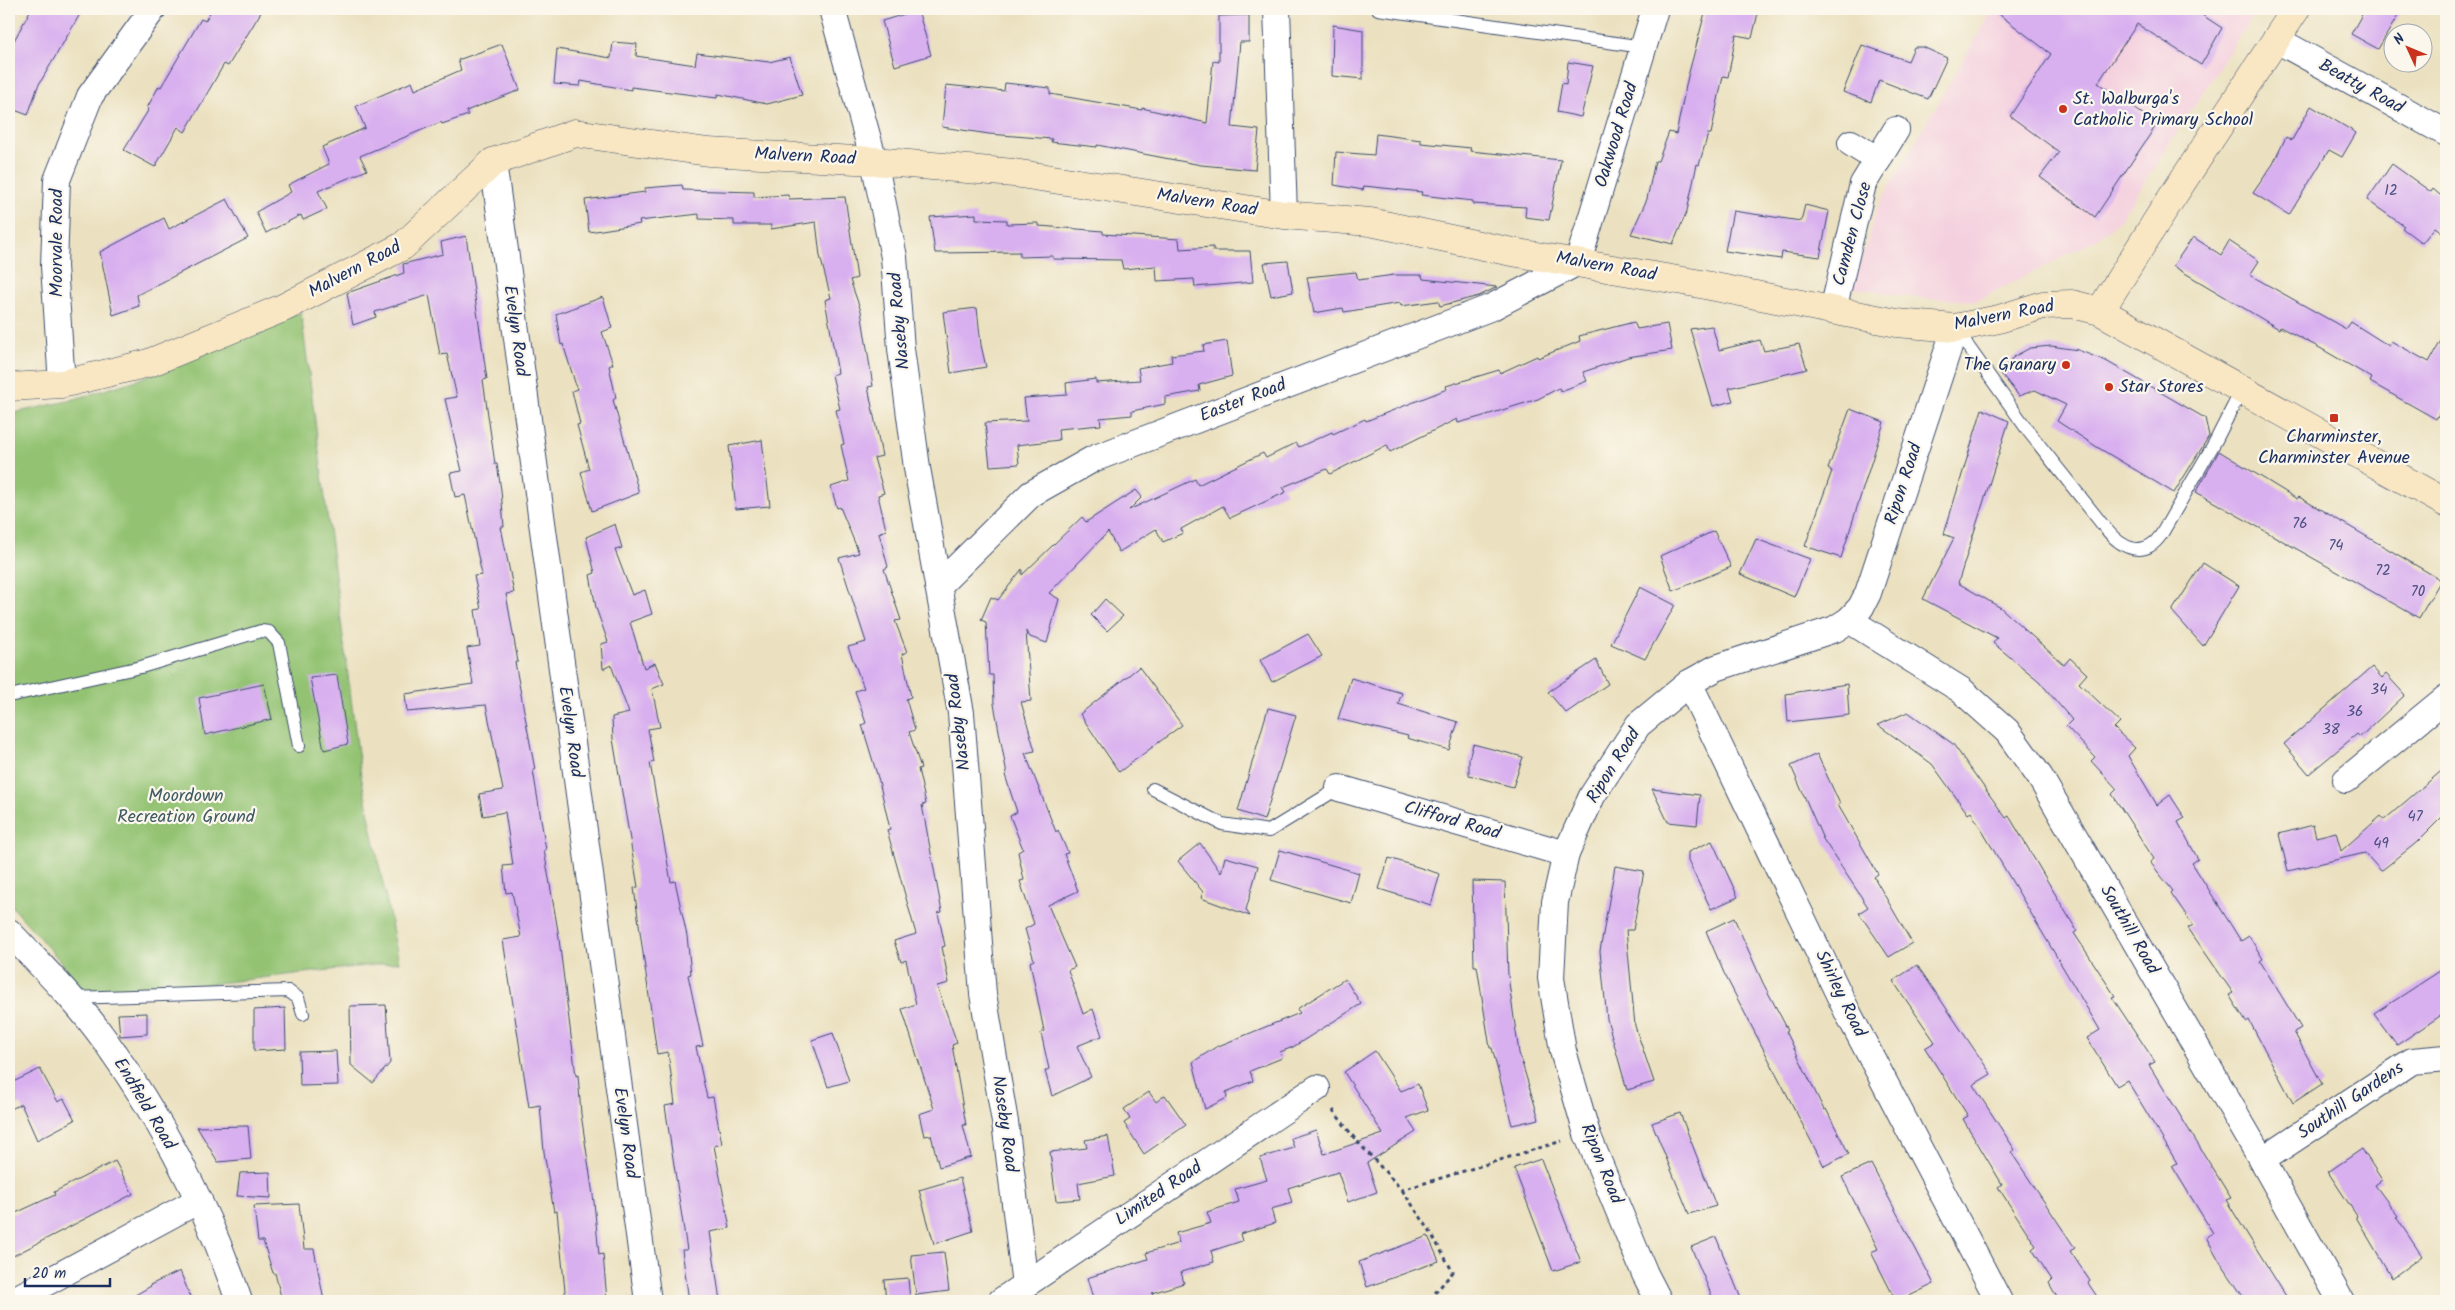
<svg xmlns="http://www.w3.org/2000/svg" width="2455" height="1310" viewBox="0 0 2455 1310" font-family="Kalam,sans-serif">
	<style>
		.built { fill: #f4cfde }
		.green { fill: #93c372; stroke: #577968 }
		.building { fill: #d8afef }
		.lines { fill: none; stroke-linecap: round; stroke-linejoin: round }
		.lane-casing { stroke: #3a4a6d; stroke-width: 14 }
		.street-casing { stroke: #3a4a6d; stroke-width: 28 }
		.secondary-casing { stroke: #3a4a6d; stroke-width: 29 }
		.path { stroke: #3a4a6d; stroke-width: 3; stroke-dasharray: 4 4; stroke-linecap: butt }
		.lane { stroke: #fff; stroke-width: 12 }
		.street { stroke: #fff; stroke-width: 26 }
		.secondary { stroke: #f9e7c3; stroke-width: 28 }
		.poi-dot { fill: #c8321e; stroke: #fbf7ec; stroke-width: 2 }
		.labels { text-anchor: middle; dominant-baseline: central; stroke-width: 4.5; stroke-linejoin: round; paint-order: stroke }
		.number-label { font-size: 15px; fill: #4a4f82 }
		.street-label { font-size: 18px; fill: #1b2f5e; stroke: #fbf7ec }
		.poi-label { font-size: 18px; fill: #1b2f5e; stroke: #fbf7ec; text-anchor: start }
		.park-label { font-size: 18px; fill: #3f5b64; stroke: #fbf7ec }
	</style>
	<rect width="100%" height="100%" fill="#fbf7ec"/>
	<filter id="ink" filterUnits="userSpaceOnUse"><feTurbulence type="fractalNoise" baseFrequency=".02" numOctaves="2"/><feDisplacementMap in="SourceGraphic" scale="10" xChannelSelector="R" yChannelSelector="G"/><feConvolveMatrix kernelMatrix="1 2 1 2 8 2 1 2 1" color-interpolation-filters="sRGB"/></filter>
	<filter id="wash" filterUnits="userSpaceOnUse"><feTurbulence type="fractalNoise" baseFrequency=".0096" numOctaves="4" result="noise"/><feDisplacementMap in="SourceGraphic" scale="20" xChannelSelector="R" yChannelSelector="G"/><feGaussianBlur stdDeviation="1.12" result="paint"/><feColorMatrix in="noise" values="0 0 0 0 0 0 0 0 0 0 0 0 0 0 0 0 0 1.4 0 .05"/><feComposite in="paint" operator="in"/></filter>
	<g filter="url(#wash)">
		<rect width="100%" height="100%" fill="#ebe1c0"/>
		<path class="built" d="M1993 9H2257L2120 220 2094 241 1976 301 1919 298 1853 288 1877 208Z"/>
		<path class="green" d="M301 312 361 776 399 962 89 998 60 961 9 903V414L68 401 137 380Z"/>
		<g id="blocks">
			<g class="building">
				<path d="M31 9H83L38 86 28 115 9 108V50Z"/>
				<path d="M212 9H263L228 66 224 64 185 132 178 127 155 167 124 150 149 109 147 108 159 86 161 87 201 19 205 21Z"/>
				<path d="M1706 9H1727L1758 13 1752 38 1736 35 1728 77 1723 76 1711 134H1708L1699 165 1697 164 1687 211 1673 244 1631 234 1647 199 1655 161H1658L1669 132 1676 134 1688 76Z"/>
				<path d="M1992 9H2193L2222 28 2201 65 2137 24 2098 83 2157 124 2095 217 2040 177 2059 152 2010 116 2051 54Z"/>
				<path d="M2365 9H2402L2378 49 2351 34Z"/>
				<path d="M918 10 931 55 895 66 882 21Z"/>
				<path d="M1249 15V42H1240L1232 127 1259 130 1255 170 1201 165 1097 145V147L1051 142 1052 139 989 134 942 127 946 85 1004 91 1005 83 1050 88V94L1142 110V108L1207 123 1213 61 1219 62V16Z"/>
				<path d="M1333 25 1363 30V79L1332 76Z"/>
				<path d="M613 42 637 44 636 56 695 65 697 53 769 62 790 57 802 95 767 104 718 94 717 98 631 87V90L581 81 580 86 554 84 557 49 611 58Z"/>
				<path d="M502 44 520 90 466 111 468 115 442 124 441 122 360 156 367 170 318 191 327 209 303 220 301 215 266 233 256 212 291 192 288 185 329 164 322 147 365 128 356 106 412 82 415 90 461 70 458 60Z"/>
				<path d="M1862 45 1908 61 1914 47H1923L1947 58 1928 99 1879 80 1871 102 1843 92Z"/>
				<path d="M1568 62 1593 66 1581 117 1557 112 1562 83 1566 84Z"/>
				<path d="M2311 106 2356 133 2342 157 2329 150 2289 215 2253 193 2273 164 2286 137 2292 140Z"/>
				<path d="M1376 134 1421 140V143L1471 148 1470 151 1561 160 1549 220 1525 217 1526 207 1473 204V201L1421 195 1422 192 1364 186 1363 190 1334 185 1336 152 1374 155Z"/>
				<path d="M2392 164 2431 192 2433 189 2446 200V235L2435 227 2422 243 2402 228 2404 226 2367 200Z"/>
				<path d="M682 185 683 190 754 192V197L788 195 789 199 845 197 857 278 850 280 861 311 873 386 868 387 882 456 874 458 884 493 878 495 886 530 879 533 888 567 884 569 901 620 895 621 907 652 902 654 911 697 906 699 915 730 909 732 921 768 918 769 926 804 922 805 942 912 938 913 945 946 942 947 949 983 937 986 957 1043 952 1045 966 1125H963L971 1157 939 1167 931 1135 924 1136 919 1114 934 1109 902 1009 916 1004 906 960 901 962 894 941 916 934 887 830 890 829 879 781 862 725 866 723 855 691 864 688 848 647 866 642 839 558 859 553 840 507 837 508 831 487 849 481 841 445 844 444 836 410 840 409 832 375 838 373 825 300 831 298 820 256 816 222 771 229V225H734V220L699 219V214L639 221 640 224 589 232 585 200 645 192V188Z"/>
				<path d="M227 199 248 238 137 295 139 306 113 315 100 252 164 218 169 229Z"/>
				<path d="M1805 205 1829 211 1820 257 1782 252 1781 259 1725 251 1733 211 1801 221Z"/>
				<path d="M976 214V219L1007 220V224L1039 223V226L1103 231V234L1179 239 1180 249 1213 247V251H1250L1253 282 1195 287 1194 279 1157 281 1156 266 1123 269 1121 260 1053 259V256L1020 257V252L935 253 930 217Z"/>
				<path d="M466 236 487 379 483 380 495 464H497L501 490 504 527H501L514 593 506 594 518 662H515L535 770H533L546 850H544L558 931 576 1076 578 1075 581 1114 594 1202 599 1255 603 1254 607 1301H566L557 1211 554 1212 544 1152 540 1105 529 1107 503 940 521 937 512 892 506 893 503 866 513 865 505 812 483 816 479 794 503 790 486 705 407 712 405 694 473 684 467 648 480 646 475 610 481 609 474 576 482 575 465 495 455 497 450 473 462 471 445 399 457 397 447 354 440 355 429 295 375 312 376 317 353 325 347 293 404 273 403 264 443 254 441 242Z"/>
				<path d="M2193 237 2221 255 2229 241 2259 261 2250 275 2346 329 2351 322 2389 346 2391 341 2429 362 2446 332V401L2436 419 2370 382 2372 378 2320 348 2280 327 2279 329 2173 266Z"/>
				<path d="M1288 261 1293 292 1271 296 1264 263Z"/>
				<path d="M1356 272 1358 280 1394 275H1422L1423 279 1497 287 1479 296 1440 306 1438 301 1401 306 1400 303 1344 312 1343 308 1314 313 1307 277Z"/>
				<path d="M603 297 612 328 602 332 613 364 609 366 616 398 613 400 639 493 592 511 581 472 589 469 577 425 580 424 572 391 577 389 563 344 561 345 556 314Z"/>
				<path d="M977 308 981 345 986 367 951 373 943 312Z"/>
				<path d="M1634 322 1637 329 1667 324 1672 350 1628 357 1583 372 1587 381 1561 391 1559 388 1538 399 1480 417 1458 423 1457 419 1390 452 1387 445 1330 474 1327 469 1283 487 1286 492 1230 518 1223 506 1181 529 1183 533 1163 542 1156 529 1119 552 1108 532 1049 593 1059 599 1047 643 1030 637 1026 631 1031 701 1021 702 1035 751 1025 753 1056 832 1058 830 1068 853 1064 854 1078 891 1048 905 1075 967 1068 970 1083 1014 1093 1009 1102 1036 1077 1046 1091 1077 1052 1096 1045 1071 1049 1069 1041 1033 1044 1031 1030 962 1034 960 1025 929 1034 924 1020 881 1024 880 1018 852 1023 849 1010 816 1017 812 1005 775 1007 774 994 704 993 675H989L986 622 981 620 991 597 998 600 1022 569V575L1082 517 1086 522 1136 490 1142 497 1129 510 1195 479 1198 485 1263 453 1266 458 1296 443 1299 447 1332 432 1333 434 1365 419 1366 421 1447 389 1446 386 1499 370 1500 373 1537 356 1538 358 1580 341 1579 336Z"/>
				<path d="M1712 326 1719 350 1760 340 1764 351 1799 344 1807 369 1729 388 1733 401 1713 406 1690 329Z"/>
				<path d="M1227 341 1232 376 1199 385 1200 391 1165 397V404L1132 411V415L1100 418 1101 425 1058 429 1059 440 1017 445 1019 464 990 466 985 423 1027 421 1024 398 1067 395 1066 383 1096 379V383L1140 380 1138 368 1172 362 1171 355 1204 351 1203 345Z"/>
				<path d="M2051 346 2078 350 2106 361 2205 418 2209 436 2174 493 2097 447 2057 421 2066 405 2035 390 2019 396 1999 371 2015 356 2030 348Z"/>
				<path d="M1850 409 1884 422 1841 558 1805 546 1832 471 1828 469Z"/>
				<path d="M1982 409 2009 421 1958 583 2001 608 2064 665 2070 658 2087 674 2079 683 2120 722 2114 728 2135 748 2128 756 2157 805 2170 795 2185 818 2178 822 2198 859 2192 863 2241 941 2249 936 2263 959 2260 961 2301 1028 2294 1032 2322 1084 2293 1103 2249 1020 2246 1022 2229 995 2233 993 2188 928 2193 925 2171 893 2173 891 2150 862 2154 859 2112 794 2117 789 2091 761 2095 757 2066 726 2072 720 2039 681 1993 643 1997 638 1923 599 1954 538 1944 534Z"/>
				<path d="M762 440 770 506 736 509 729 446Z"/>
				<path d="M2219 451 2297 499 2299 497 2441 580 2419 618 2196 492Z"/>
				<path d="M615 524 622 548 615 550 632 595 645 590 652 614 630 622 644 668 655 663 664 684 652 689 660 727 648 729 654 762 650 763 671 882 675 881 687 936 691 974 688 975 703 1046 696 1047 707 1098 713 1097 722 1144 714 1146 730 1228 710 1232 720 1301H689L682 1250H687L665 1106 675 1104 668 1052 657 1054 634 888 638 887 613 739 612 717 629 713 611 665 603 669 601 644 608 642 596 608 590 575 595 573 586 537Z"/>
				<path d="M1714 531 1731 567 1673 591 1660 556Z"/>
				<path d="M1756 539 1810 559 1794 597 1740 574Z"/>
				<path d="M2203 563 2239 586 2203 646 2172 611Z"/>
				<path d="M1640 587 1675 605 1645 659 1611 644Z"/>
				<path d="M1105 599 1123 616 1107 631 1091 615Z"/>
				<path d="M1308 634 1322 656 1272 682 1260 660Z"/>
				<path d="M1596 660 1608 684 1566 713 1548 692Z"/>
				<path d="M1139 667 1182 725 1119 772 1080 714Z"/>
				<path d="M2372 667 2382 678 2386 674 2405 695 2360 737 2357 734 2309 774 2284 744Z"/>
				<path d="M337 675 348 744 324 750 310 678Z"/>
				<path d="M1351 678 1402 693 1398 704 1458 722 1449 750 1407 738 1408 736 1338 719Z"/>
				<path d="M264 684 272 719 205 735 199 698Z"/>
				<path d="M1847 684 1849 715 1788 722 1786 694Z"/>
				<path d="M1268 708 1296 715 1264 820 1238 811Z"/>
				<path d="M1908 712 1953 744 2006 818 2009 816 2077 931 2074 933 2115 996 2112 997 2155 1062 2149 1065 2231 1198 2226 1200 2289 1301H2246L2220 1262 2206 1237 2213 1233 2172 1166 2177 1163 2127 1080 2117 1086 2087 1038 2100 1030 1971 812 1968 814 1932 764 1878 725Z"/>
				<path d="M1473 744 1523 757 1513 787 1469 775V759Z"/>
				<path d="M1817 754 1840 804 1838 805 1878 874 1874 877 1912 943 1889 957 1859 913 1868 907 1823 839 1791 766Z"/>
				<path d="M2446 767V813L2416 843 2381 871 2365 853 2288 871 2279 834 2313 825 2316 837 2336 832 2341 851 2381 816 2384 820Z"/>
				<path d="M1652 789 1700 795 1697 825 1668 822Z"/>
				<path d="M1712 841 1738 897 1711 909 1688 861V852Z"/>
				<path d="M1200 843 1221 873 1225 857 1258 866 1246 910 1250 916 1201 898 1203 892 1178 861Z"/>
				<path d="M1280 850 1359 873 1351 903 1271 880Z"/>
				<path d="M1389 858 1440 874 1431 905 1379 889Z"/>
				<path d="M1615 866 1644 871 1633 930H1626L1635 1026 1654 1082 1627 1090 1607 1019 1600 951Z"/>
				<path d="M1472 881 1505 882 1508 976 1519 1053 1539 1119 1512 1125 1492 1048H1490L1477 966H1474Z"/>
				<path d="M1734 918 1763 983 1788 1030 1786 1031 1824 1110 1826 1109 1849 1154 1824 1166 1724 973 1706 931Z"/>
				<path d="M1917 965 1991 1074 1973 1085 2015 1150 2011 1152 2075 1248 2070 1251 2090 1281 2088 1283 2100 1301H2059L2049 1283 2052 1280 2032 1249 2036 1246 1998 1187 2002 1184 1963 1119 1968 1116 1925 1048 1935 1042 1893 981Z"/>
				<path d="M2446 967V1012L2397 1045 2374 1014Z"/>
				<path d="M1345 979 1361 1004 1293 1047 1280 1052 1282 1058 1250 1071 1253 1081 1226 1092 1227 1098 1205 1109 1193 1062 1216 1047 1300 1013 1297 1009Z"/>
				<path d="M386 1005 390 1063 373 1083 351 1065 350 1006Z"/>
				<path d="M285 1008 286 1049 254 1051V1010Z"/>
				<path d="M147 1013V1034L120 1036 118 1014Z"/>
				<path d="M833 1033 849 1081 828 1087 812 1040Z"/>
				<path d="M336 1051 338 1085 300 1086 299 1052Z"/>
				<path d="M1375 1051 1401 1091 1418 1084 1428 1110 1407 1118 1416 1132 1367 1163 1377 1192 1348 1202 1338 1172 1288 1188 1292 1203 1271 1209 1275 1223 1240 1234 1242 1241 1211 1251 1214 1262 1181 1272 1184 1283 1152 1293 1155 1301H1094L1087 1278 1148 1259 1146 1253 1179 1243 1176 1233 1211 1223 1207 1212 1239 1202 1235 1189 1267 1180 1260 1158 1294 1148 1291 1138 1316 1130 1324 1154 1383 1134 1344 1072Z"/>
				<path d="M40 1069 58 1102 64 1099 75 1120 37 1140 21 1104 9 1110V1084Z"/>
				<path d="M1149 1092 1156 1102 1165 1095 1186 1125 1144 1154 1124 1123 1130 1119 1124 1109Z"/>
				<path d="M1680 1113 1716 1206 1689 1214 1652 1123Z"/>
				<path d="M248 1126 251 1159 218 1162 197 1127Z"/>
				<path d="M1108 1136 1115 1176 1078 1183 1080 1199 1056 1201 1050 1152 1087 1148 1085 1140Z"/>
				<path d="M2362 1149 2382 1180 2375 1185 2398 1216 2396 1217 2422 1256 2392 1278 2356 1217 2357 1216 2328 1172Z"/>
				<path d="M1541 1159 1581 1262 1553 1271 1514 1168Z"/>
				<path d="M115 1161 133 1194 9 1258V1216L55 1195 54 1192Z"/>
				<path d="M1871 1164 1934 1284 1899 1301H1896L1871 1252 1878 1249 1842 1177Z"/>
				<path d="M270 1172 271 1198 237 1196 240 1173Z"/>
				<path d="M960 1178 973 1231 934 1244 919 1190Z"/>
				<path d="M299 1204 304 1249H314L324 1301H282L275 1273H273L263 1241H258L254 1206Z"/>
				<path d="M1428 1236 1439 1261 1367 1287 1359 1262Z"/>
				<path d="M1716 1237 1742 1301H1714L1691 1247Z"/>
				<path d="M944 1252 949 1291 916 1295 911 1255Z"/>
				<path d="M180 1271 192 1301H125L151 1286 150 1285Z"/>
				<path d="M908 1278 910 1301H886L884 1280Z"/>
			</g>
		</g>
	</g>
	<g filter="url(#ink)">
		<use href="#blocks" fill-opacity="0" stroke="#3a4a6d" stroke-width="1"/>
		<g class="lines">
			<defs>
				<g id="lane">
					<path d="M1378 9 1643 47"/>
					<path d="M1955 328 2029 432 2106 529C2122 549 2144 559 2161 535L2215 442 2242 389"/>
					<path d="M9 696 141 667 261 631 269 632 279 643 299 746"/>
					<path d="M1153 789 1222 824 1269 831 1339 788"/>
					<path d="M72 998 288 991 298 998 303 1014"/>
				</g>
				<g id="street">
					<path d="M832 9 874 161 894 257 901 349 917 468 961 713 983 994 1005 1122 1025 1285"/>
					<path d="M1277 9 1284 215"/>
					<path d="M2277 40 2446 133"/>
					<path d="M1851 143 1878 160"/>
					<path d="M493 162 648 1301"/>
					<path d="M1833 310 1863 184 1896 130"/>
					<path d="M62 384 54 266 57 180 90 96 153 9"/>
					<path d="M938 586 1031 494 1093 459 1492 307 1578 262 1655 9"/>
					<path d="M1849 620 1961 690 2007 731 2040 777 2262 1160 2341 1301"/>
					<path d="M1689 683 1847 1011 1999 1301"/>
					<path d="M2346 780 2446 698"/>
					<path d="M1339 788 1566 854"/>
					<path d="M9 932C41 966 77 1001 104 1039 161 1119 208 1208 239 1301"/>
					<path d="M2262 1160 2412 1061 2446 1058"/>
					<path d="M12 1301 199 1200"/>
					<path d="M1001 1301 1317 1088"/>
					<path d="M1659 1301 1645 1274 1587 1134 1563 1051 1551 978 1555 902 1566 854 1592 796 1638 725 1689 683 1716 668 1835 629 1849 620 1861 607 1868 593 1955 328"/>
				</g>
				<g id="secondary">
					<path d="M2100 311 2161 214 2296 9"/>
					<path d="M9 387 62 384 149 363 283 308 403 246 493 162 575 133 708 152 874 161 1014 173 1284 215 1370 222 1512 252 1695 283 1897 323 1955 328 1999 319 2043 305 2072 304 2100 311 2446 503"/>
				</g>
			</defs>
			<use href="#lane" class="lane-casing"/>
			<use href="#street" class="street-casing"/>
			<use href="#secondary" class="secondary-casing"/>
			<g class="path">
				<path d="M1333 1110 1355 1139 1402 1190 1562 1141"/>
				<path d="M1402 1190 1428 1228 1453 1272 1428 1301"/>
			</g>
			<use href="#lane" class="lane"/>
			<use href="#street" class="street"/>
			<use href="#secondary" class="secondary"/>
		</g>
	</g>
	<g class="poi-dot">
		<circle cx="2063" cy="109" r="5"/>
		<circle cx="2066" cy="365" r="5"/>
		<circle cx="2109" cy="387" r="5"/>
		<rect x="2329" y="413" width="10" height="10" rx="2.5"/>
	</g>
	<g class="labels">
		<g class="number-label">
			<text x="2391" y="191">12</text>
			<text x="2300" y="524">76</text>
			<text x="2336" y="546">74</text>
			<text x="2383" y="571">72</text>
			<text x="2418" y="592">70</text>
			<text x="2379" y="690">34</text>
			<text x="2355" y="712">36</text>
			<text x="2331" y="730">38</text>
			<text x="2415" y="817">47</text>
			<text x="2381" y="844">49</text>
		</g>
		<g class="street-label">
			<text transform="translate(2361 87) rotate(29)">Beatty Road</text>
			<text transform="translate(1617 135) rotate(-73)">Oakwood Road</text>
			<text transform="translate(805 157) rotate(3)">Malvern Road</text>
			<text transform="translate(1207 203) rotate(9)">Malvern Road</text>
			<text transform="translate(1853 234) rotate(-75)">Camden Close</text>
			<text transform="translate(57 243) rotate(-90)">Moorvale Road</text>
			<text transform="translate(1606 267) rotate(10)">Malvern Road</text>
			<text transform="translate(355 270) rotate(-28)">Malvern Road</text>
			<text transform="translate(2004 316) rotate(-11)">Malvern Road</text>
			<text transform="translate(900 321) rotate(-95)">Naseby Road</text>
			<text transform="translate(515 331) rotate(82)">Evelyn Road</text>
			<text transform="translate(1243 401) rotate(-21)">Easter Road</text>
			<text transform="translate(1904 484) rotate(-72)">Ripon Road</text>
			<text transform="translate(959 722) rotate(-97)">Naseby Road</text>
			<text transform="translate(570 732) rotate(82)">Evelyn Road</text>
			<text transform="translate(1614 766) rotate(-58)">Ripon Road</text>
			<text transform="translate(1452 821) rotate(16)">Clifford Road</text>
			<text transform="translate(2129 930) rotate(60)">Southill Road</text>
			<text transform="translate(1840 994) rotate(64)">Shirley Road</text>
			<text transform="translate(2351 1101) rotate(-34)">Southill Gardens</text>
			<text transform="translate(144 1104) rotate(59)">Endfield Road</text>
			<text transform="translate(1004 1124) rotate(82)">Naseby Road</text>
			<text transform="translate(625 1133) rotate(82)">Evelyn Road</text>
			<text transform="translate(1601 1164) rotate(68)">Ripon Road</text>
			<text transform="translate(1159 1194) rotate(-34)">Limited Road</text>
		</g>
		<g class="poi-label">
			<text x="2073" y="99">St. Walburga's<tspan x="2073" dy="21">Catholic Primary School</tspan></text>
			<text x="2056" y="365" text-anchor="end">The Granary</text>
			<text x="2119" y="387">Star Stores</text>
			<text x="2334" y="437" text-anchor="middle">Charminster,<tspan x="2334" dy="21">Charminster Avenue</tspan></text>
		</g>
		<g class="park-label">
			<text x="186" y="796">Moordown<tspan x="186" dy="21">Recreation Ground</tspan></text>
		</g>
	</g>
	<rect width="2455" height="1310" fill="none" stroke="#fbf7ec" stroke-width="30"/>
	<g transform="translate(2408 48) rotate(314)"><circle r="24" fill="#fbf7ec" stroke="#a1a7b3"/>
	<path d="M0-4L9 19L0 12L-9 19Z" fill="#c8321e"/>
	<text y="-8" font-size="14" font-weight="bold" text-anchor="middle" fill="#1b2f5e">N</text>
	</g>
	<path d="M25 1278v8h85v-8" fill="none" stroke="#1b2f5e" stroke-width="2.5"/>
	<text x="32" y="1278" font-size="15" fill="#1b2f5e" stroke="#fbf7ec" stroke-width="4" paint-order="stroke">20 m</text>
</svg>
